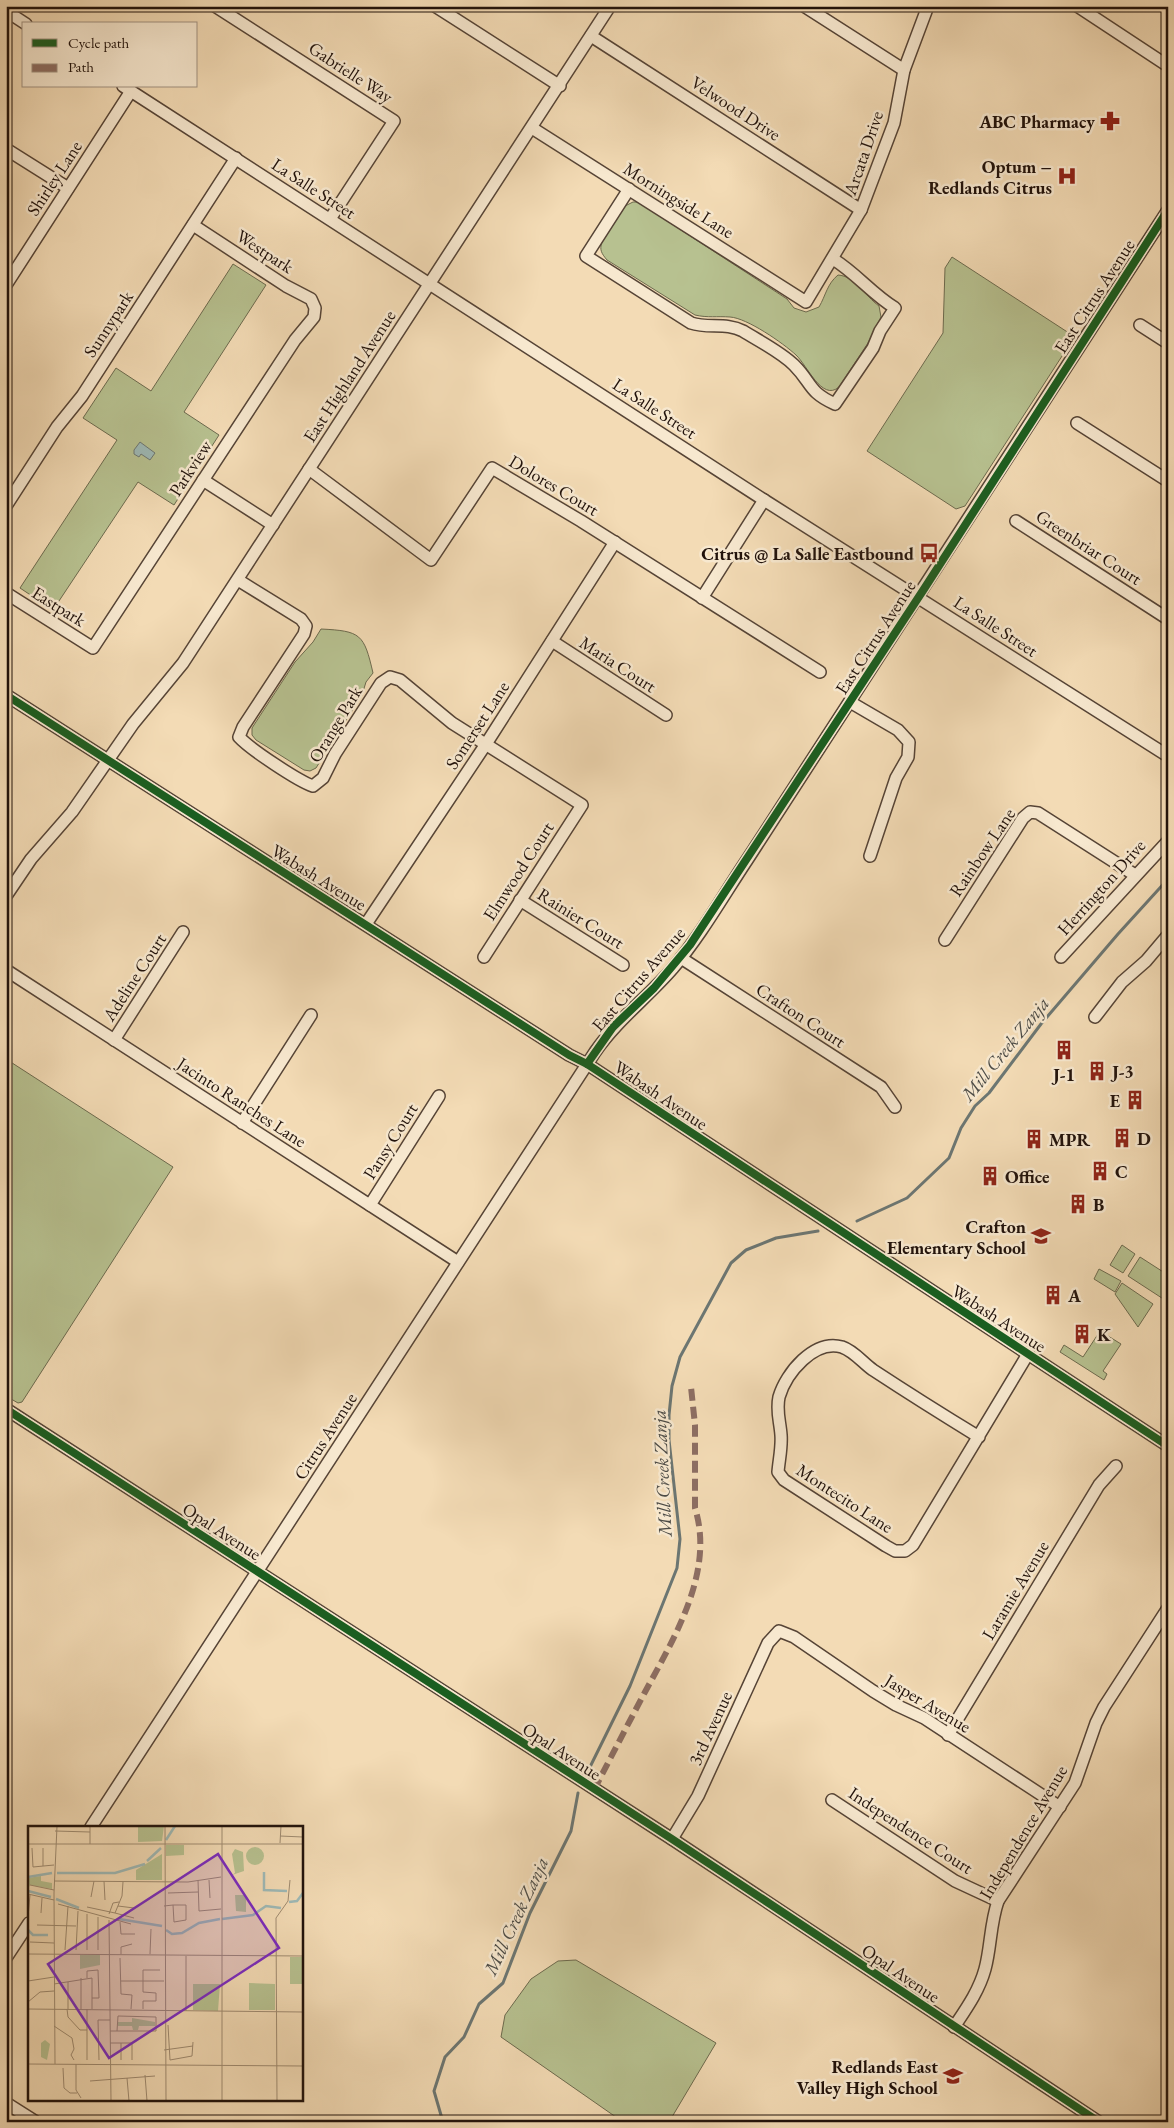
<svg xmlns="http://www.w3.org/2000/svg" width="1174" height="2128" viewBox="0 0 1174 2128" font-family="'EB Garamond',serif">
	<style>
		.green { fill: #b7c190; stroke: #6c6a4e }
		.water { fill: #9eb9b6; stroke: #6c7672 }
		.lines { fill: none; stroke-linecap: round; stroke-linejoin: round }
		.stream { stroke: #6c7672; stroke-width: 3 }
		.minor-casing { stroke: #564436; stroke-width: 14 }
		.minor { stroke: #f7e8cf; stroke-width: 11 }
		.quiet { stroke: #8d6e63; stroke-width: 6; stroke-dasharray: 12 6; stroke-linecap: butt }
		.cycleway-casing { stroke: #f7e8cf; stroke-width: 11 }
		.cycleway { stroke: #1b5e20; stroke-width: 8 }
		.labels { text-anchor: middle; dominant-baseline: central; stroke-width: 5; stroke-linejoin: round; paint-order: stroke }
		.street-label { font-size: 18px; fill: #21120b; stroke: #f7e8cf }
		.poi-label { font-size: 18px; font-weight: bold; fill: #21120b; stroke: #f7e8cf; text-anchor: start }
		.water-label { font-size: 19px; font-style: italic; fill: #4d4c47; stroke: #f7e8cf }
		.inset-river { fill: none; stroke: #9eb9b6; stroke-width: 2.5 }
		.inset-road { fill: none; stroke: #9f8b71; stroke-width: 1 }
		.view { fill: #7b2cbf; fill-opacity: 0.15; stroke: #7b2cbf; stroke-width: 2.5 }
		.inset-edge { fill: none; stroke: #21120b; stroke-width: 2.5 }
	</style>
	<rect width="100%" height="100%" fill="#f3dbb5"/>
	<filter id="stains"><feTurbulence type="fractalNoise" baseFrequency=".004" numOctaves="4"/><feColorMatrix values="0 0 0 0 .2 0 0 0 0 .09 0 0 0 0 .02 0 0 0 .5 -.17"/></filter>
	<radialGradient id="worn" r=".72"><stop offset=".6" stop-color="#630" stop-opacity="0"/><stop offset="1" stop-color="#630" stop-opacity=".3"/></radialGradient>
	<g class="green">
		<path d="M633 202H638L787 299 794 308 806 312 819 307C826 295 827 284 838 275 855 276 865 296 879 306L881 317 868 343 839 387C822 402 807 365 796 355 783 343 747 318 730 317 717 316 708 318 695 315L607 260C602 254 599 250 602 242L625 206Z"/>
		<path d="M952 257 1072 335 1064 353 965 506 956 509 867 451 943 333 945 268Z"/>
		<path d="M233 264 266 285 184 412 219 435 174 505 138 482 53 610 20 588 117 440 83 418 116 368 151 391Z"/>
		<path d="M321 629C361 631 364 634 373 673L366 682 362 695 316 768 310 771 304 770 256 740 252 735V728L295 662 313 642Z"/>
		<path d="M6 1059 173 1167 22 1402 18 1403 6 1396Z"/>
		<path d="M1122 1245 1135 1254 1123 1273 1110 1265Z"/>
		<path d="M1140 1257 1168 1275V1302L1128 1276Z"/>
		<path d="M1099 1269 1121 1281 1115 1292 1094 1279Z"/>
		<path d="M1122 1283 1153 1304 1138 1327 1115 1294Z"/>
		<path d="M1100 1331 1121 1344 1103 1371 1107 1374 1104 1380 1060 1352 1064 1345 1083 1357Z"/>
		<path d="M576 1960 716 2043 669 2122H623L501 2037 505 2015 531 1979 558 1961Z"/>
	</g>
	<path class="water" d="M140 442 155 453 150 460 141 454 139 457 134 454V450Z"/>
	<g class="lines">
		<g class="stream">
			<path d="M857 1221 907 1198 949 1158 961 1128 975 1106 989 1093 1041 1024 1118 934 1168 879"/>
			<path d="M588 1771 630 1686 677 1568 680 1539 669 1440V1415L672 1386 680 1357 731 1263 746 1250 776 1238 818 1231"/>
			<path d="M443 2122 434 2091 445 2057 464 2037 479 2004 503 1983 530 1913 571 1831 578 1793"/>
		</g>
		<defs>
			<g id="minor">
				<path d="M215 6 394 121 330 219"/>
				<path d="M435 6 560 86"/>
				<path d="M804 6 904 70"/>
				<path d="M1077 6 1168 66"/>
				<path d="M6 11 26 24"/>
				<path d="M591 36 861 210"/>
				<path d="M123 86 764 500 1168 756"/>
				<path d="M532 128 806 302 861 210 894 123 904 70 928 6"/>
				<path d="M6 149 68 188"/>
				<path d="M629 189 586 256 691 323C708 329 726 322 743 331 759 341 781 352 794 365 812 383 808 392 835 404L873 348 880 331 895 308C872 294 856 273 833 259"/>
				<path d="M6 285 131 91"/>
				<path d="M1140 325 1168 343"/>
				<path d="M1077 423 1168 481"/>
				<path d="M309 469 431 560 492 468 581 521 820 672"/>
				<path d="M203 480 273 525"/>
				<path d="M6 506 57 427 82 396 236 158"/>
				<path d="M1016 521 1168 619"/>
				<path d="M238 580 301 619 306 626 304 634 243 727 239 737C250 749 298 781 313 786L323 778 335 754 381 683 390 677 400 680 452 723 582 805 484 957"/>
				<path d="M6 593 93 648 295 340 314 317 315 308 311 299 286 286 193 225"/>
				<path d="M702 598 764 500"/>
				<path d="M552 641 666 715"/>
				<path d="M6 695 569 1055 587 1064 1168 1446"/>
				<path d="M850 702 898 730 909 742 908 757 896 778 870 856"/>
				<path d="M6 896 31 859 72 812 133 724 183 663 610 6"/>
				<path d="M520 900 623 965"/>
				<path d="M366 924 486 744 615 542"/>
				<path d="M945 940 1023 818 1030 812 1038 813 1135 875"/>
				<path d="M1061 957 1168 841"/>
				<path d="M681 958 881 1087 895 1107"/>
				<path d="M6 970 458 1262"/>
				<path d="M1095 1017 1122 982 1146 961 1168 935"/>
				<path d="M114 1040 183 932"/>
				<path d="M242 1123 311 1015"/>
				<path d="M370 1205 439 1096"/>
				<path d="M6 1409 672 1839 1099 2122"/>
				<path d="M979 1437C943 1415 908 1393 873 1370 863 1363 854 1351 842 1347 814 1339 786 1373 779 1397 776 1411 780 1421 781 1435 782 1447 779 1460 778 1472L784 1480 886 1546 895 1551H905L913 1545 1028 1354"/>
				<path d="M948 1735 1099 1485 1116 1466"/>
				<path d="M832 1800 955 1881 998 1901"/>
				<path d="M91 1827 595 1052C617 1020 648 997 673 968 701 935 723 896 747 860L1168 210"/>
				<path d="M672 1839 698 1796 768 1643 779 1631 794 1637 873 1691 896 1705 924 1718 1060 1807"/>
				<path d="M6 1958 29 1923"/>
				<path d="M954 2027C966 2009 979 1991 985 1969 991 1947 990 1924 998 1901L1075 1783 1096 1723 1104 1707 1168 1608"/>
				<path d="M6 2103 36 2122"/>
			</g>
		</defs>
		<use href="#minor" class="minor-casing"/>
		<use href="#minor" class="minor"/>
		<path class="quiet" d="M594 1790C611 1757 628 1724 645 1692 674 1638 715 1572 695 1508V1425L691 1387"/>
		<defs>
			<g id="cycleway">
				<path d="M6 695 569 1055 587 1064 1168 1446"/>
				<path d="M587 1064 613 1027 654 988 690 945 924 589 1168 210"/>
				<path d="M6 1409 672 1839 1099 2122"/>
			</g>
		</defs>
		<use href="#cycleway" class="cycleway-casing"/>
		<use href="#cycleway" class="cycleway"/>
	</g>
	<defs>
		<symbol id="pharmacy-bare" viewBox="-9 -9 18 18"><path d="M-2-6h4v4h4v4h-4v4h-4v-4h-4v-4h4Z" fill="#8f2418" stroke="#f7e8cf" stroke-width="2.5" paint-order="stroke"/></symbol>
		<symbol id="hospital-bare" viewBox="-9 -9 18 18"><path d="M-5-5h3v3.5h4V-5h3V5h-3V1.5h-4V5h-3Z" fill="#8f2418" stroke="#f7e8cf" stroke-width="2.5" paint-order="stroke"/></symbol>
		<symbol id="bus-bare" viewBox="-9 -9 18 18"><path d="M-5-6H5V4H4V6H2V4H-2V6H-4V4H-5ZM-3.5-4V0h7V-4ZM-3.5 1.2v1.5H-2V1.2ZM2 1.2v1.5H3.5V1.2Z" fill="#8f2418" stroke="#f7e8cf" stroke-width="2.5" paint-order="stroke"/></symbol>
		<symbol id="building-bare" viewBox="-9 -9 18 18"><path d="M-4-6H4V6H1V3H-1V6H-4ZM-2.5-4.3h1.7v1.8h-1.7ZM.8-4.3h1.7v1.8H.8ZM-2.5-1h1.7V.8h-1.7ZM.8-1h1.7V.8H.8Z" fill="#8f2418" stroke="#f7e8cf" stroke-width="2.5" paint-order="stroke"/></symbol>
		<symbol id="school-bare" viewBox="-9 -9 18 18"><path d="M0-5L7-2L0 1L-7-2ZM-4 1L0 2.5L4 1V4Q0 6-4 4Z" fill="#8f2418" stroke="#f7e8cf" stroke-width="2.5" paint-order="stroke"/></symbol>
	</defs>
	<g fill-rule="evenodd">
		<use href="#pharmacy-bare" x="1096" y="107" width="28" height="28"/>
		<use href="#hospital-bare" x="1053" y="162" width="28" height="28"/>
		<use href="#bus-bare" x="915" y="539" width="28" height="28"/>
		<use href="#building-bare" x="1050" y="1036" width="28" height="28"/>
		<use href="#building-bare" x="1083" y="1057" width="28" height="28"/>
		<use href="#building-bare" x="1121" y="1086" width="28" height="28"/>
		<use href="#building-bare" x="1108" y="1124" width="28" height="28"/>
		<use href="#building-bare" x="1020" y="1125" width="28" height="28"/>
		<use href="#building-bare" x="1086" y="1157" width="28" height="28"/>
		<use href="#building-bare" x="976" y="1162" width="28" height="28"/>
		<use href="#building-bare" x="1064" y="1190" width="28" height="28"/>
		<use href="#school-bare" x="1027" y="1222" width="28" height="28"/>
		<use href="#building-bare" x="1039" y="1281" width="28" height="28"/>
		<use href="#building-bare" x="1068" y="1320" width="28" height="28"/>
		<use href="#school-bare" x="939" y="2062" width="28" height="28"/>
	</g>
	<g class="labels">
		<g class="street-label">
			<text transform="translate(351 72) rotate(33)">Gabrielle Way</text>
			<text transform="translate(736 108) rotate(33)">Velwood Drive</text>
			<text transform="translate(863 153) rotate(-71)">Arcata Drive</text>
			<text transform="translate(54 178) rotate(-57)">Shirley Lane</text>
			<text transform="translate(314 188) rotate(33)">La Salle Street</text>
			<text transform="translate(679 200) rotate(32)">Morningside Lane</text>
			<text transform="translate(265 251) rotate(33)">Westpark</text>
			<text transform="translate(1094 296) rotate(-57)">East Citrus Avenue</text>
			<text transform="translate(108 324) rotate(-57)">Sunnypark</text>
			<text transform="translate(349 376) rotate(-57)">East Highland Avenue</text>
			<text transform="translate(655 408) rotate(33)">La Salle Street</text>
			<text transform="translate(190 468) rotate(-57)">Parkview</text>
			<text transform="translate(554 485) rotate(31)">Dolores Court</text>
			<text transform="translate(1089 547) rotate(33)">Greenbriar Court</text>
			<text transform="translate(59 606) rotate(32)">Eastpark</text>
			<text transform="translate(996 626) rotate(33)">La Salle Street</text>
			<text transform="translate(875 637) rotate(-57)">East Citrus Avenue</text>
			<text transform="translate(618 664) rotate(33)">Maria Court</text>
			<text transform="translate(335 724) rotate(-59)">Orange Park</text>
			<text transform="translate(477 725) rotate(-57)">Somerset Lane</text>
			<text transform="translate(982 852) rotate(-56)">Rainbow Lane</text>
			<text transform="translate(518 871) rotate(-57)">Elmwood Court</text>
			<text transform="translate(319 877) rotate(32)">Wabash Avenue</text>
			<text transform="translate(1101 887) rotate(-48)">Herrington Drive</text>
			<text transform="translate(581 918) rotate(32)">Rainier Court</text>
			<text transform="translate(134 977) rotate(-57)">Adeline Court</text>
			<text transform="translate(638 979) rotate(-49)">East Citrus Avenue</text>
			<text transform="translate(801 1015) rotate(33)">Crafton Court</text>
			<text transform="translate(661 1095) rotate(34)">Wabash Avenue</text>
			<text transform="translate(242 1102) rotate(33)">Jacinto Ranches Lane</text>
			<text transform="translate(390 1141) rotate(-58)">Pansy Court</text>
			<text transform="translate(999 1318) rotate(33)">Wabash Avenue</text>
			<text transform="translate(325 1436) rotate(-57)">Citrus Avenue</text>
			<text transform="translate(845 1498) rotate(33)">Montecito Lane</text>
			<text transform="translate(222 1531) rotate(33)">Opal Avenue</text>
			<text transform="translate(1015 1590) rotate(-59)">Laramie Avenue</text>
			<text transform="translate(928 1703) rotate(31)">Jasper Avenue</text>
			<text transform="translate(710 1728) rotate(-65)">3rd Avenue</text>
			<text transform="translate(562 1751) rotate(33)">Opal Avenue</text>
			<text transform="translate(911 1830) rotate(33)">Independence Court</text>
			<text transform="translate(1023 1832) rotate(-59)">Independence Avenue</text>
			<text transform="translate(901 1973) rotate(34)">Opal Avenue</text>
		</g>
		<g class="poi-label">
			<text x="1095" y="121" text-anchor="end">ABC Pharmacy</text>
			<text x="1052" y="166" text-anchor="end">Optum –<tspan x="1052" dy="21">Redlands Citrus</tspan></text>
			<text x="914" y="553" text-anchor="end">Citrus @ La Salle Eastbound</text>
			<text x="1112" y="1071">J-3</text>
			<text x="1064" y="1074" text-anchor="middle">J-1</text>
			<text x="1120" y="1100" text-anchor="end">E</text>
			<text x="1137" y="1138">D</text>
			<text x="1049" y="1139">MPR</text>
			<text x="1115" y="1171">C</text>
			<text x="1005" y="1176">Office</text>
			<text x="1093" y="1204">B</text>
			<text x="1026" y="1226" text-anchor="end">Crafton<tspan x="1026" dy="21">Elementary School</tspan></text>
			<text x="1068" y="1295">A</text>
			<text x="1097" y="1334">K</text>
			<text x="938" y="2066" text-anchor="end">Redlands East<tspan x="938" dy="21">Valley High School</tspan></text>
		</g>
		<g class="water-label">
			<text transform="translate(1005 1049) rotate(-51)">Mill Creek Zanja</text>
			<text transform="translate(662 1473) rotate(-93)">Mill Creek Zanja</text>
			<text transform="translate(516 1916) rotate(-65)">Mill Creek Zanja</text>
		</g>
	</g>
	<g transform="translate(28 1826)">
		<rect width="275" height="275" fill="#f3dbb5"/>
		<path d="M110 0H136L134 15 110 16ZM138 19H156V29L138 30ZM218 30a9 9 0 1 1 18 0a9 9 0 1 1-18 0ZM207 23 215 26 216 45 204 49 207 47 204 28ZM134 28V54H108V44ZM13 50V55L24 57V63L2 59 0 63V52ZM207 69H218V86L208 85ZM52 129H72V139L52 143ZM262 131H275V158H262ZM221 157 247 158V184H221ZM165 158H192L190 185 165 184ZM104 192 127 196V200H111L110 204H105L104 200H90V196H104ZM17 214 22 218 19 234 13 231V217Z" fill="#b7c190"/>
		<path class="inset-river" d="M138 14 147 0M119 35 133 22M236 46V64L259 65M29 47H87L117 38M0 51 24 47M0 65 23 71M28 73 51 82M261 76 269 75 275 67M91 93 134 100M194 93 225 89 238 80 253 82M0 104 5 109H20M138 104 144 108 154 107 171 97 192 93"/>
		<path class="inset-road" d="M62 0V18M137 0 138 275M194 0V275M27 5 62 6M252 10 275 11M252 17 253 0M0 18H275M4 22 5 41 26 39M15 22V40M170 54 171 85 193 83M181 54 182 72M26 55 160 56 193 51M76 55 77 74M2 59 26 64M140 67 170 66M0 68 26 74M63 71 66 55M30 78 103 98M90 80 106 82M136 80 145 79H158V94L146 96 145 79M59 81 87 87 94 70 95 56M13 87 14 72M87 87 106 92M81 88 85 77 91 76M0 91 2 69M70 91V124M81 94 83 275M92 96 93 108H107M9 99 48 100M2 116 26 117M37 124 40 80M48 124 50 85M59 124V88M0 128 275 130M93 128V121L104 118M122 128 123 103M158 130V185M92 132 93 168 104 169 103 183M53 152V183M59 152V145L70 144 71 172H64M0 155 26 151M93 155H136M40 156V183M26 158 64 152V183M0 176 12 166 26 165M0 183 275 186M39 183 40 191 52 204H59M59 183V234M115 183V175H128V167L115 166V144H132M140 199 142 234 164 230 165 216M26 200 44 212 46 223 43 229 46 234M82 205H128V191L90 190 89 205M82 217H104V234M93 217V234M136 224 165 220M71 234 70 194H82M0 238 275 240M27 238 26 67 29 0M48 238V264L53 272M35 242 36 262 42 267H49M117 249 119 275M99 252 101 275M62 255 127 250M249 275 248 92 260 75 262 54"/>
		<path class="view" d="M190 28 251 122 81 232 20 138Z"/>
		<rect width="275" height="275" class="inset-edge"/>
	</g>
	<rect width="1174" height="2128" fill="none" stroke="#f3dbb5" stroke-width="25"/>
	<rect x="8" y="8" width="1159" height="2113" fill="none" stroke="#21120b" stroke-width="2.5"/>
	<rect x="12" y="12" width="1149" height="2103" fill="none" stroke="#21120b"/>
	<rect x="22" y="22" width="175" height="65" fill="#f7e8cf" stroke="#a19281"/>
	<rect x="32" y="39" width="25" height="8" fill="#1b5e20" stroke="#a19281"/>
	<text x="68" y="48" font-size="15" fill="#21120b">Cycle path</text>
	<rect x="32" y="64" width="25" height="8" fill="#8d6e63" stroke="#a19281"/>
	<text x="68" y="72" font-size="15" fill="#21120b">Path</text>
	<rect width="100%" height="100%" filter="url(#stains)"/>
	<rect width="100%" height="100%" fill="url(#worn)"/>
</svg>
